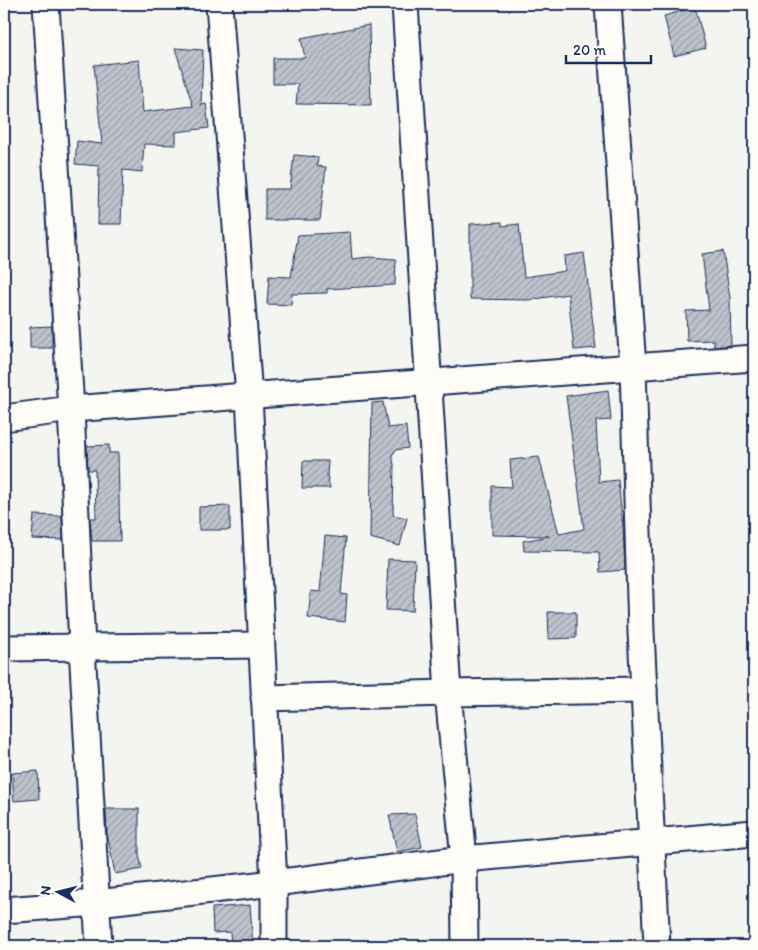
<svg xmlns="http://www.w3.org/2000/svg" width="758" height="950" viewBox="0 0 758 950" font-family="Itim,sans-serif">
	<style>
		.building { fill: url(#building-hatch); stroke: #1b2f5e }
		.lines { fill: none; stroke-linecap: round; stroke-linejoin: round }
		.minor-casing { stroke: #1b2f5e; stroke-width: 29 }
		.minor { stroke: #fdfcf7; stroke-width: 25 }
	</style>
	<defs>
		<pattern id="building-hatch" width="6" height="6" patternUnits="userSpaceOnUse" patternTransform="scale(1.25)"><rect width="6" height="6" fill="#bfc3cc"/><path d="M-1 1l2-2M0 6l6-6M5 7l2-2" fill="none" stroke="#9a9fa9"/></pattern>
	</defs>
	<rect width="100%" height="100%" fill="#f4f4f1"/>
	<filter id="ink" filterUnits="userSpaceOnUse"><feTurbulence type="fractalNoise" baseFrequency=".02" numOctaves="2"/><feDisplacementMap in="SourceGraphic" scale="10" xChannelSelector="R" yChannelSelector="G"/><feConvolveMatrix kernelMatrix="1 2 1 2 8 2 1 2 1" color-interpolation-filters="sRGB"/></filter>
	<g filter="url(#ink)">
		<g class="building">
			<path d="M695 7 706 48 674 56 664 16Z"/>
			<path d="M369 25 371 105 296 104 298 84H273V58H305L301 38Z"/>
			<path d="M175 48 203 50 201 105 206 104 209 128 176 132V145L144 144 142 172 123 170 121 224H98L99 166 75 164 77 141 102 144 94 65 139 60 143 112 193 106Z"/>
			<path d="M294 155 318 157 317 166 326 167 320 220H265V189H290Z"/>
			<path d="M502 222V226L519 224 524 277 565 271 564 256 584 253 596 348 574 350 568 294 528 300 470 299V224Z"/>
			<path d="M350 232 352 259 369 257 396 259 395 285 327 289V293L292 294 291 305 267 304 269 276 291 277 298 235Z"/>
			<path d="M723 251 730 298 731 345 714 347V340L687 341 686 311 709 310 702 254Z"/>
			<path d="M52 326V348H30V327Z"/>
			<path d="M608 390 611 420 596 421 599 482 618 480 623 526 625 570 600 572 599 552 524 551 523 541 549 536 492 535V486L512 487 510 460 539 457 559 534 584 529 566 396Z"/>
			<path d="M383 402 388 428 406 426 408 448 395 450 394 453 392 454 394 465 393 515 407 518 400 546 370 538 372 403Z"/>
			<path d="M109 445V453H118L120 541H92L90 518H96L95 470H88L87 446Z"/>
			<path d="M303 461H328L327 475 330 488H302Z"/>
			<path d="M230 506V530H199V507Z"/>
			<path d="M34 515 62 516 63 540 32 539Z"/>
			<path d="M325 536 346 538 341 594 347 595 345 622 308 618 311 591 320 592Z"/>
			<path d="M388 559 415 560 413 611 386 610Z"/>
			<path d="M548 612H576V638L549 639Z"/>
			<path d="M38 771 39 799 14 801 12 773Z"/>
			<path d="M106 809H139V854L142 869 115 874 107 833Z"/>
			<path d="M415 814 422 847 397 852 389 815Z"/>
			<path d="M250 905 253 946H231L230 932 213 933 212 908Z"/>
		</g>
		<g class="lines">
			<defs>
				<g id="minor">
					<path d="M46 4 71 409 82 647 99 946"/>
					<path d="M219 4 249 396 274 883V946"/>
					<path d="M405 4 448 693 464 859 465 946"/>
					<path d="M608 4 633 367 641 632 657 946"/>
					<path d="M4 418 71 409 754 358"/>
					<path d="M4 648 261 645"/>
					<path d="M264 698 448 693 644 690"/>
					<path d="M4 910 97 903 274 883 464 859 754 833"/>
				</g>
			</defs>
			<use href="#minor" class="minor-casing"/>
			<use href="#minor" class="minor"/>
		</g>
	</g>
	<rect width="758" height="950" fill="none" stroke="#fdfcf7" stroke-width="20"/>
	<rect x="10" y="10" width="738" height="930" fill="none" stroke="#1b2f5e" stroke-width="2" filter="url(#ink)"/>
	<g transform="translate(58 892) rotate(277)" stroke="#fdfcf7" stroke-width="4" paint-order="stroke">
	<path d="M0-4L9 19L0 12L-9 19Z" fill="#1b2f5e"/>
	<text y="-8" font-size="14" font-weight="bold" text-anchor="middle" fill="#1b2f5e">N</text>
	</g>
	<path d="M566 55v8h85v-8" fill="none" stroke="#1b2f5e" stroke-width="2.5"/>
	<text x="573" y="55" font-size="15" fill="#1b2f5e" stroke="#fdfcf7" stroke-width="4" paint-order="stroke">20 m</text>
</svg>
